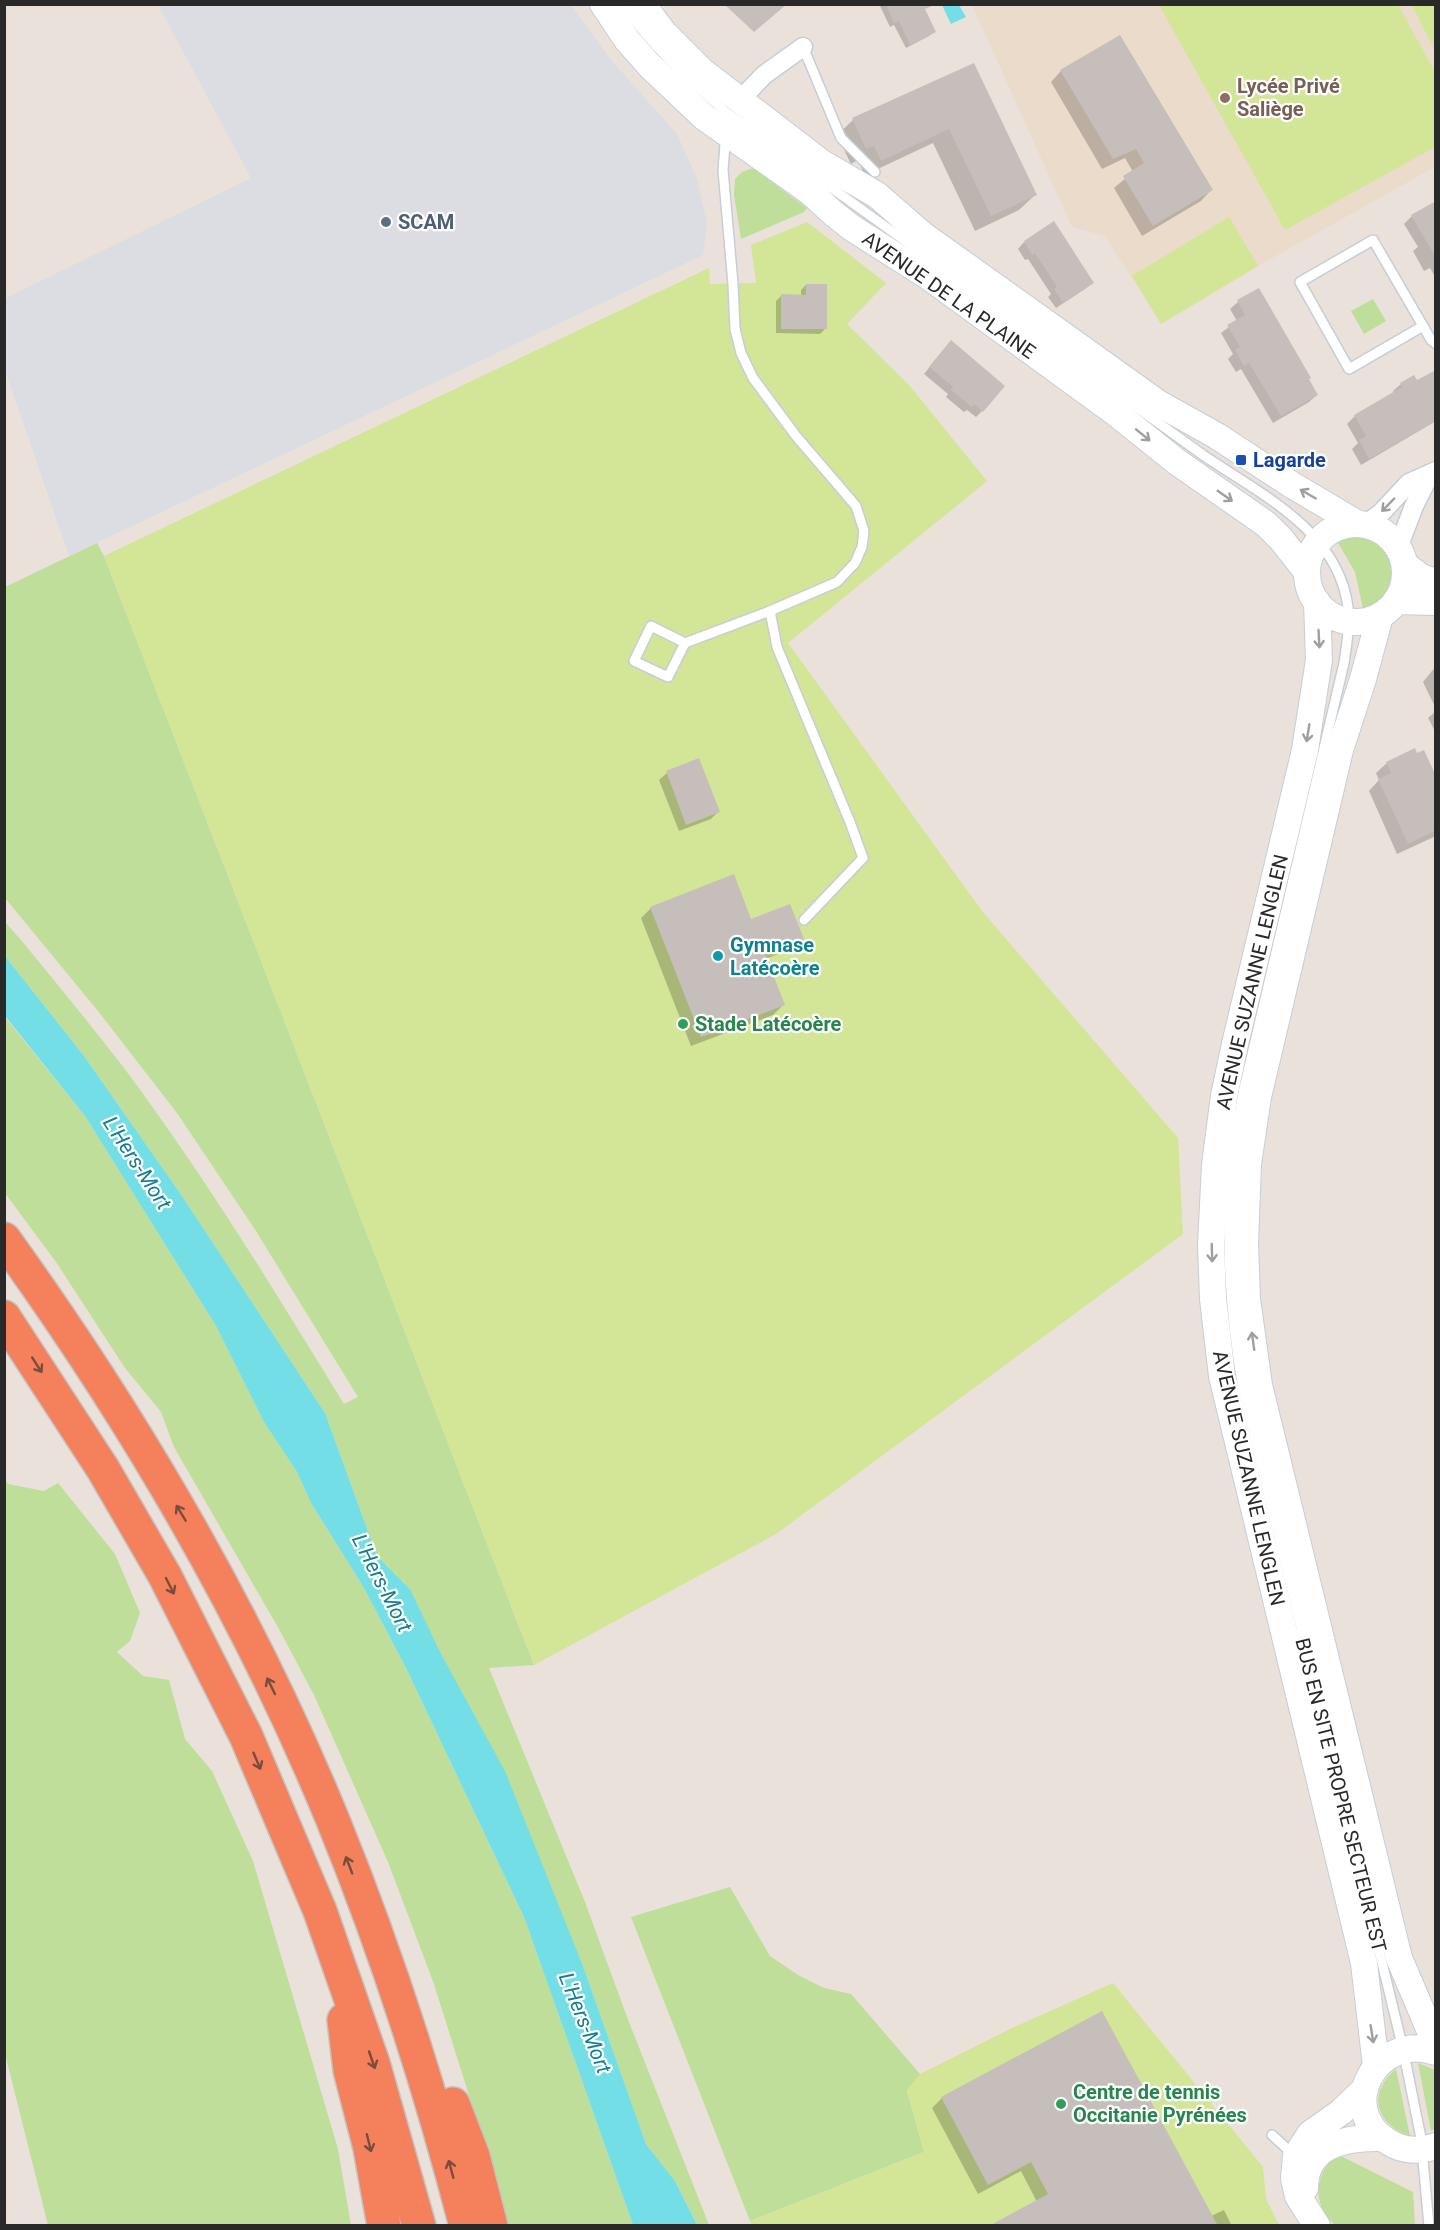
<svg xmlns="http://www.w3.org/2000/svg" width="1440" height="2230" viewBox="0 0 1440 2230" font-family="Roboto,sans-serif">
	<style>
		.industrial { fill: #dcdce3 }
		.education { fill: #ebdbcb }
		.green { fill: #bede9a }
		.pitch { fill: #d3e597 }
		.water { fill: #74dee7 }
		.shadow { fill: #0003 }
		.building { fill: #c6bebb }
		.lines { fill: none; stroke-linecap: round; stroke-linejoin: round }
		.lane-casing { stroke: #c7cdd6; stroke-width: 12 }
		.street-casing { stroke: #c7cdd6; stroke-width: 21 }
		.secondary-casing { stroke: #c7cdd6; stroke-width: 28 }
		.highway-casing { stroke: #c3c3c3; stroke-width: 36 }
		.lane { stroke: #fff; stroke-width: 9 }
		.street { stroke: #fff; stroke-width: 18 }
		.secondary { stroke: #fff; stroke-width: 26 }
		.highway { stroke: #f4815c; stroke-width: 33 }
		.oneway { stroke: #9f9f9f }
		.oneway2 { stroke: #7a4c3d }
		.education-dot { fill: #8d6e63; stroke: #fff; stroke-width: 2 }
		.service-dot { fill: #5c6f8a; stroke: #fff; stroke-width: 2 }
		.transit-dot { fill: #1a4fb4; stroke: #fff; stroke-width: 2 }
		.culture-dot { fill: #0f9aa8; stroke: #fff; stroke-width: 2 }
		.leisure-dot { fill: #2e9e5b; stroke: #fff; stroke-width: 2 }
		.labels { text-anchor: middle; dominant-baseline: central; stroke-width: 4.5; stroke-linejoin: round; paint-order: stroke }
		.education-label { font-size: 20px; font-weight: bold; fill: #785e54; stroke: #fff; text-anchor: start }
		.service-label { font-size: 20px; font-weight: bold; fill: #4e5e75; stroke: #fff; text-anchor: start }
		.street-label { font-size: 20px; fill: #292929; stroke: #fff }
		.transit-label { font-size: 20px; font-weight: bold; fill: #164399; stroke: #fff; text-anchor: start }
		.culture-label { font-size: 20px; font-weight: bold; fill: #0d838f; stroke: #fff; text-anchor: start }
		.leisure-label { font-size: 20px; font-weight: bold; fill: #27864d; stroke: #fff; text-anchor: start }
		.water-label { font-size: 21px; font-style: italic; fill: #157e91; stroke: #fff }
	</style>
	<rect width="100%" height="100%" fill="#eae1db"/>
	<path class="industrial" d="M158 5H571L611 60 677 134 697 179 707 223 703 255 69 556 5 370 4 299 251 178Z"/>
	<path class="education" d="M972 5H1435V167L1258 266 1161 324 1105 236 1072 227Z"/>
	<g class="green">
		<path d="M753 168 807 208 804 212 741 239 734 195 735 179 742 172Z"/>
		<path d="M1373 299 1386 321 1364 334 1351 311Z"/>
		<path d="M1350 535C1400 530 1412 597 1363 609L1355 572 1337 541Z"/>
		<path d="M97 543 104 556 534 1665 489 1668 585 1902 627 2017 709 2225H697L675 2181 646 2144 583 1966 410 1589 377 1556 325 1413 180 1193 84 1056 5 956V922L21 940C56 983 91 1025 124 1068 204 1175 274 1290 344 1404L358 1397 256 1231 177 1113 98 1011 5 898V587Z"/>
		<path d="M4 1016 85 1116 216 1326 264 1422 297 1472 311 1503 364 1588 406 1668 524 1917 633 2225H504L472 2105 434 1984 388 1862 314 1695 279 1629 174 1447 161 1412 125 1368 56 1262 5 1193Z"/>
		<path d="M5 1479 8 1484 44 1491 58 1483 115 1554 140 1613 130 1641 117 1652 143 1676 169 1680 185 1739 212 1771 253 1861 338 2149 351 2225H48L4 2050Z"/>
		<path d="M730 1887 770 1956 798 1975 824 1988 851 1994 920 2074 907 2091 924 2152 750 2221 631 1917Z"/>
		<path d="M1418 2063 1435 2070V2129L1431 2131Z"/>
		<path d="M1396 2069 1410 2136C1375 2124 1367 2093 1396 2069Z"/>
		<path d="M1337 2154 1413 2192 1415 2225H1335C1331 2221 1325 2216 1323 2210 1313 2189 1321 2168 1337 2154Z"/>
	</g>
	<g class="pitch">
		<path d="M1159 5H1398L1435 72V147L1285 230Z"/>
		<path d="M1412 5H1434L1436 8 1435 51Z"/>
		<path d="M1229 217 1258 266 1161 324 1132 276Z"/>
		<path d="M807 222 886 283 847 324 909 385 987 481 788 643 982 911 1178 1138 1183 1234 776 1534 534 1665 104 556 709 268 710 284 756 283 751 245Z"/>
		<path d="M1113 1983 1263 2167 1266 2199 1279 2225 752 2226 750 2221 924 2152 907 2090 920 2074 1012 2028Z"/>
	</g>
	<g class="water">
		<path d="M942 5H959L966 17 951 24Z"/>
		<path d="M5 956 84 1056 180 1193 325 1413 377 1556 410 1589 441 1654 505 1771 583 1966 646 2144 675 2181 697 2225H633L524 1917 406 1668 364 1588 311 1503 297 1472 264 1422 216 1326 85 1116 5 1016Z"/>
	</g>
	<g class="shadow">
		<path d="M882 4H918L934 32 929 36 906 48 894 25 890 27 880 6Z"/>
		<path d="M973 64 1035 195 1019 210 975 231 933 143 865 175 858 160 851 164 837 135 853 120Z"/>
		<path d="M1061 71 1211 190 1201 201 1142 236 1114 188 1133 172 1125 158 1102 169 1051 82Z"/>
		<path d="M1436 203V279L1430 268 1424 271 1413 251 1418 247 1404 224 1412 216Z"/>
		<path d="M1024 242 1092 283 1085 289 1056 308 1048 297 1051 294 1028 259 1025 260 1018 249Z"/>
		<path d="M806 285 825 329 820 334 776 333V301L781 296H801V290Z"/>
		<path d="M1258 290 1317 395 1309 402 1273 423 1241 369 1236 372 1228 359 1233 354 1221 333 1237 321 1230 309 1238 302Z"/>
		<path d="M945 348 982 411 976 417 967 410 964 412 946 397 948 394 924 374Z"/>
		<path d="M1436 381V421L1361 465 1352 449 1358 443 1347 424 1355 416 1395 393 1393 391 1401 384Z"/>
		<path d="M1436 666V709L1423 682Z"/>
		<path d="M1436 711V733L1428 718Z"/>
		<path d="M698 760 718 812 711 819 679 831 659 780 667 773Z"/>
		<path d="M1387 763 1436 780V836L1397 854 1369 791 1379 780 1376 773Z"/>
		<path d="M651 908 751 921 802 939 792 949 765 959 783 1005 773 1015 691 1046 641 918Z"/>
		<path d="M942 2098 1211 2216 1224 2210 1232 2226H992L1037 2202 1021 2171 978 2194 932 2108Z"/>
	</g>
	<g class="building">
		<path d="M724 4H787L754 32Z"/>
		<path d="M886 4 934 5 925 9 936 32 910 45 899 21 894 23Z"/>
		<path d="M1120 35 1213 190 1153 226 1123 176 1144 163 1136 149 1113 159 1060 70Z"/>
		<path d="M974 63 1037 195 991 216 949 129 881 161 874 146 866 149 852 118Z"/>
		<path d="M1436 201V258L1411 215Z"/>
		<path d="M1054 221 1094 283 1063 303 1054 289 1057 287 1035 253 1032 255 1024 241Z"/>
		<path d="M806 284H827V329H781V294L806 295Z"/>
		<path d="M1259 288 1311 378 1309 379 1318 395 1281 416 1249 363 1244 366 1235 350 1240 347 1227 325 1245 315 1237 300Z"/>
		<path d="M951 340 1005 386 983 412 974 404 972 407 951 390 953 387 929 367Z"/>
		<path d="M1436 370V421L1369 459 1359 440 1366 436 1354 415 1402 387 1400 383 1414 375 1417 380Z"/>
		<path d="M1415 748 1417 753 1424 750 1436 776V830L1408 844 1378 779 1391 773 1386 762Z"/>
		<path d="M699 758 720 812 686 825 666 771Z"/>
		<path d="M734 874 751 919 790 904 804 939 765 954 785 1005 701 1037 650 907Z"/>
		<path d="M1102 2011 1218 2226H989L1048 2194 1031 2162 988 2185 941 2097Z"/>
	</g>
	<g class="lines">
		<defs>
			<g id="lane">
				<path d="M622 4C652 46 687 79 726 112L1203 455C1260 494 1338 530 1348 607 1350 625 1347 645 1344 663L1242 1097C1238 1120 1234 1143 1232 1165 1225 1240 1230 1315 1243 1389L1403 2049 1421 2138 1429 2226"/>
				<path d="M803 47 841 138 875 172"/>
				<path d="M730 138 725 145 723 170 733 284 735 329 741 353 753 378 796 436 856 506 864 531 862 547 855 563 837 582 770 611 777 647 850 822 863 858 804 920"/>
				<path d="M1373 240 1423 326 1349 369 1300 282Z"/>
				<path d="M1423 326 1431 340 1436 344"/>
				<path d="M651 626 685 643 668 677 634 661Z"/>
				<path d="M685 643 770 611"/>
				<path d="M1272 2135 1294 2155"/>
			</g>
			<g id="street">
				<path d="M739 101 764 75 803 47"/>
				<path d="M1364 525 1381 513 1409 483 1436 471"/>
				<path d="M1398 548 1414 506 1430 474"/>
			</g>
			<g id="secondary">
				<path d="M603 4 627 40 649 65 704 117 809 191 833 213 852 228 929 277 1117 414 1177 462 1266 524 1281 539 1307 572"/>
				<path d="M642 4 664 33 702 71 822 163 877 195 923 235 1158 403 1217 436 1292 485 1358 524"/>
				<circle cx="1356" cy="573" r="49"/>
				<path d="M1405 565 1421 577 1436 582"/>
				<path d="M1396 601 1436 602"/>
				<path d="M1317 602 1319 660 1305 750 1235 1044 1224 1096 1215 1165 1211 1245 1213 1299 1222 1376 1364 1963 1376 2066"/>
				<path d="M1380 616 1363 679 1340 750 1258 1097 1248 1164 1245 1244 1247 1299 1259 1385 1399 1958 1436 2045"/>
				<path d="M1436 2052C1377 2031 1335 2108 1387 2141 1402 2151 1419 2152 1436 2146"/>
				<path d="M1305 2188C1305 2144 1347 2137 1382 2138"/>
				<path d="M1317 2226 1298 2196 1294 2179 1296 2156 1310 2134 1341 2112 1365 2089"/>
			</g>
			<g id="highway">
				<path d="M4 1239C133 1418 248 1614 332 1818 386 1950 430 2087 466 2226"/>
				<path d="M4 1317 103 1469 165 1576 246 1736 320 1911 373 2063 419 2226"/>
				<path d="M344 2020 350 2070 370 2148 384 2226"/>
				<path d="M453 2104 473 2156 491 2226"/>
			</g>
		</defs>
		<use href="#lane" class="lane-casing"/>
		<use href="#street" class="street-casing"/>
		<use href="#secondary" class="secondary-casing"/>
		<use href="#highway" class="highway-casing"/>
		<use href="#lane" class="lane"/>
		<use href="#street" class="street"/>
		<use href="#secondary" class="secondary"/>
		<use href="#highway" class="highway"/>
	</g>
	<defs><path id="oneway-shaft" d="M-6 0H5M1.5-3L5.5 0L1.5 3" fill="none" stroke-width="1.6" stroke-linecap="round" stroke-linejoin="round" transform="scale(1.5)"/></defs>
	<g class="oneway">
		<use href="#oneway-shaft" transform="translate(1143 435) rotate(39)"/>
		<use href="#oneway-shaft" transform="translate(1308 494) rotate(-150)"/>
		<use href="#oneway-shaft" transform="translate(1225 496) rotate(35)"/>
		<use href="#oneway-shaft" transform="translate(1388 505) rotate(134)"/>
		<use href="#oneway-shaft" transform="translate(1319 639) rotate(87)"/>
		<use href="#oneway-shaft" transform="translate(1308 733) rotate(99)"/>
		<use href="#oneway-shaft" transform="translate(1212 1253) rotate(88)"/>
		<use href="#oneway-shaft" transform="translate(1253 1341) rotate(-98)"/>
		<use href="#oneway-shaft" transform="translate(1372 2034) rotate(81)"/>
	</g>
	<g class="oneway2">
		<use href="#oneway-shaft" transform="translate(37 1365) rotate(57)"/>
		<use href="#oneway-shaft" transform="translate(181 1513) rotate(-121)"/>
		<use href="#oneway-shaft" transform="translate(170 1586) rotate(63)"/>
		<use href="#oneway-shaft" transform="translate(271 1686) rotate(-116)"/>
		<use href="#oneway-shaft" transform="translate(257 1761) rotate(67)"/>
		<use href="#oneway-shaft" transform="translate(349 1865) rotate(-111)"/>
		<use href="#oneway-shaft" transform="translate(372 2060) rotate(71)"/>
		<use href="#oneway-shaft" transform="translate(369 2143) rotate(76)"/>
		<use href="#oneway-shaft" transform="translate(451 2169) rotate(-105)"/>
	</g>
	<circle class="education-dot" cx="1225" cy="98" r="6"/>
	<circle class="service-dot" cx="386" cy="222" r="6"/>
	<rect class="transit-dot" x="1235" y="454" width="12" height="12" rx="3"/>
	<circle class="culture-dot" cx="718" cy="956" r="6"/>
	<g class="leisure-dot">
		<circle cx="683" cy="1024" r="6"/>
		<circle cx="1061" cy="2104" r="6"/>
	</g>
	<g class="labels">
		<g class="education-label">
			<text x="1237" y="86">Lycée Privé<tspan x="1237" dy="23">Saliège</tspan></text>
		</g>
		<g class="service-label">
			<text x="398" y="222">SCAM</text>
		</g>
		<g class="street-label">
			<text transform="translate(949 295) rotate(35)">AVENUE DE LA PLAINE</text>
			<text transform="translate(1252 982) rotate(-77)">AVENUE SUZANNE LENGLEN</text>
			<text transform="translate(1249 1478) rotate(77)">AVENUE SUZANNE LENGLEN</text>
			<text transform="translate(1341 1795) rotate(76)">BUS EN SITE PROPRE SECTEUR EST</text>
		</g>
		<g class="transit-label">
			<text x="1253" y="460">Lagarde</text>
		</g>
		<g class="culture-label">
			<text x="730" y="945">Gymnase<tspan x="730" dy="23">Latécoère</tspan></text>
		</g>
		<g class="leisure-label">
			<text x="695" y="1024">Stade Latécoère</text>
			<text x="1073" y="2092">Centre de tennis<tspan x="1073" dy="23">Occitanie Pyrénées</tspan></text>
		</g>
		<g class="water-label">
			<text transform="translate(137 1163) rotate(57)">L'Hers-Mort</text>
			<text transform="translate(382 1583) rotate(63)">L'Hers-Mort</text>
			<text transform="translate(585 2023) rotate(68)">L'Hers-Mort</text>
		</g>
	</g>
	<rect width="1440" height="2230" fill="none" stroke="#292929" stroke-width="12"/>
</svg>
